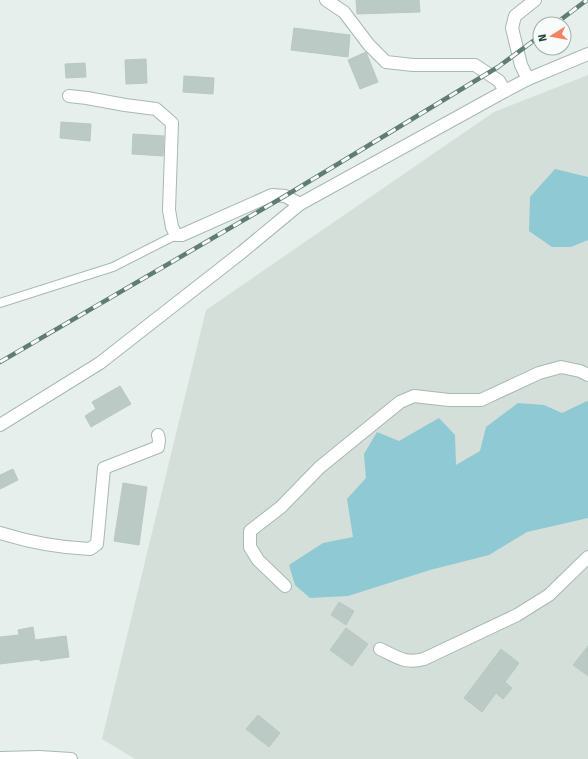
<svg xmlns="http://www.w3.org/2000/svg" width="588" height="759" viewBox="0 0 588 759" font-family="'Fira Sans',sans-serif">
	<style>
		.built { fill: #d4dfda }
		.water { fill: #8ec9d4 }
		.building { fill: #bbcac4; stroke: #b8c9c2 }
		.lines { fill: none; stroke-linecap: round; stroke-linejoin: round }
		.lane-casing { stroke: #a8b8b2; stroke-width: 10 }
		.street-casing { stroke: #a8b8b2; stroke-width: 14 }
		.secondary-casing { stroke: #a4bbb3; stroke-width: 14 }
		.lane { stroke: #fff; stroke-width: 8 }
		.street { stroke: #fff; stroke-width: 12 }
		.secondary { stroke: #fff; stroke-width: 12 }
		.rail-casing { stroke: #5f7d75; stroke-width: 4.5 }
		.rail { stroke: #f7fbf9; stroke-width: 3; stroke-dasharray: 9; stroke-linecap: butt }
	</style>
	<rect width="100%" height="100%" fill="#e6efeb"/>
	<path class="built" d="M588 75V759H135L102 739 206 310 494 112Z"/>
	<g class="water">
		<path d="M555 169 588 177V240L571 247H552L529 231 530 197Z"/>
		<path d="M587 401H588V518L527 532 489 555 430 570 348 596 310 598 295 585 289 565 323 543 353 537 347 499 366 478 364 454 377 432 399 441 439 418 455 435 456 465 480 451 486 427 518 403 544 405 562 413Z"/>
	</g>
	<g class="building">
		<path d="M356 0H419L420 12 357 14Z"/>
		<path d="M294 28 350 35 348 57 291 50Z"/>
		<path d="M366 52 378 82 360 89 348 60Z"/>
		<path d="M146 59 147 83 126 84 125 60Z"/>
		<path d="M85 63 86 77 66 78 65 64Z"/>
		<path d="M184 76 214 78 213 94 183 92Z"/>
		<path d="M61 122 91 124 90 141 60 138Z"/>
		<path d="M133 134 164 136 163 156 132 154Z"/>
		<path d="M120 386 131 404 91 427 85 416 96 409 92 402Z"/>
		<path d="M13 469 18 480 0 489V475Z"/>
		<path d="M123 483 147 487 139 545 114 541Z"/>
		<path d="M339 602 354 611 346 625 331 615Z"/>
		<path d="M33 627 35 640 66 636 69 657 40 661V659L0 664V637L19 635 18 630Z"/>
		<path d="M346 628 368 644 352 666 330 650Z"/>
		<path d="M588 646V676L573 665Z"/>
		<path d="M501 649 519 663 505 682 512 688 503 699 496 693 482 712 464 698Z"/>
		<path d="M258 715 280 733 269 747 246 729Z"/>
	</g>
	<g class="lines">
		<defs>
			<path id="lane" d="M0 303 113 267 176 235"/>
			<g id="street">
				<path d="M326 0 344 12 369 45 386 62 413 65H475L499 81 505 91"/>
				<path d="M528 79 521 65 512 28 515 16 535 0"/>
				<path d="M69 96 87 98 125 105 156 109 172 123 169 210 172 227 176 235H182L272 195 285 196 300 204"/>
				<path d="M0 425 100 363 242 252 300 204 505 91 528 79 588 54"/>
				<path d="M0 533C29 542 60 548 90 549L97 544 104 468 158 447 159 440 158 435"/>
				<path d="M285 586 258 560 250 547V531L281 507 320 467 400 402 414 396 449 400H481L539 373 561 367 580 371 588 375"/>
				<path d="M380 649C397 657 405 664 424 659L517 615 549 595 588 557"/>
			</g>
			<path id="secondary" d="M0 758 39 757 71 759"/>
		</defs>
		<use href="#lane" class="lane-casing"/>
		<use href="#street" class="street-casing"/>
		<use href="#secondary" class="secondary-casing"/>
		<use href="#lane" class="lane"/>
		<use href="#street" class="street"/>
		<use href="#secondary" class="secondary"/>
		<defs>
			<g id="rail">
				<path d="M555 24 587 0"/>
				<path d="M0 362 285 196 498 67 540 36"/>
			</g>
		</defs>
		<use href="#rail" class="rail-casing"/>
		<use href="#rail" class="rail"/>
	</g>
	<g transform="translate(552 36) rotate(259)"><circle r="19" fill="#f7fbf9" stroke="#a3b1ad"/>
	<path d="M0-3L7 15L0 10L-7 15Z" fill="#f4845f"/>
	<text y="-6" font-size="11" font-weight="bold" text-anchor="middle" fill="#24423a">N</text>
	</g>
</svg>
